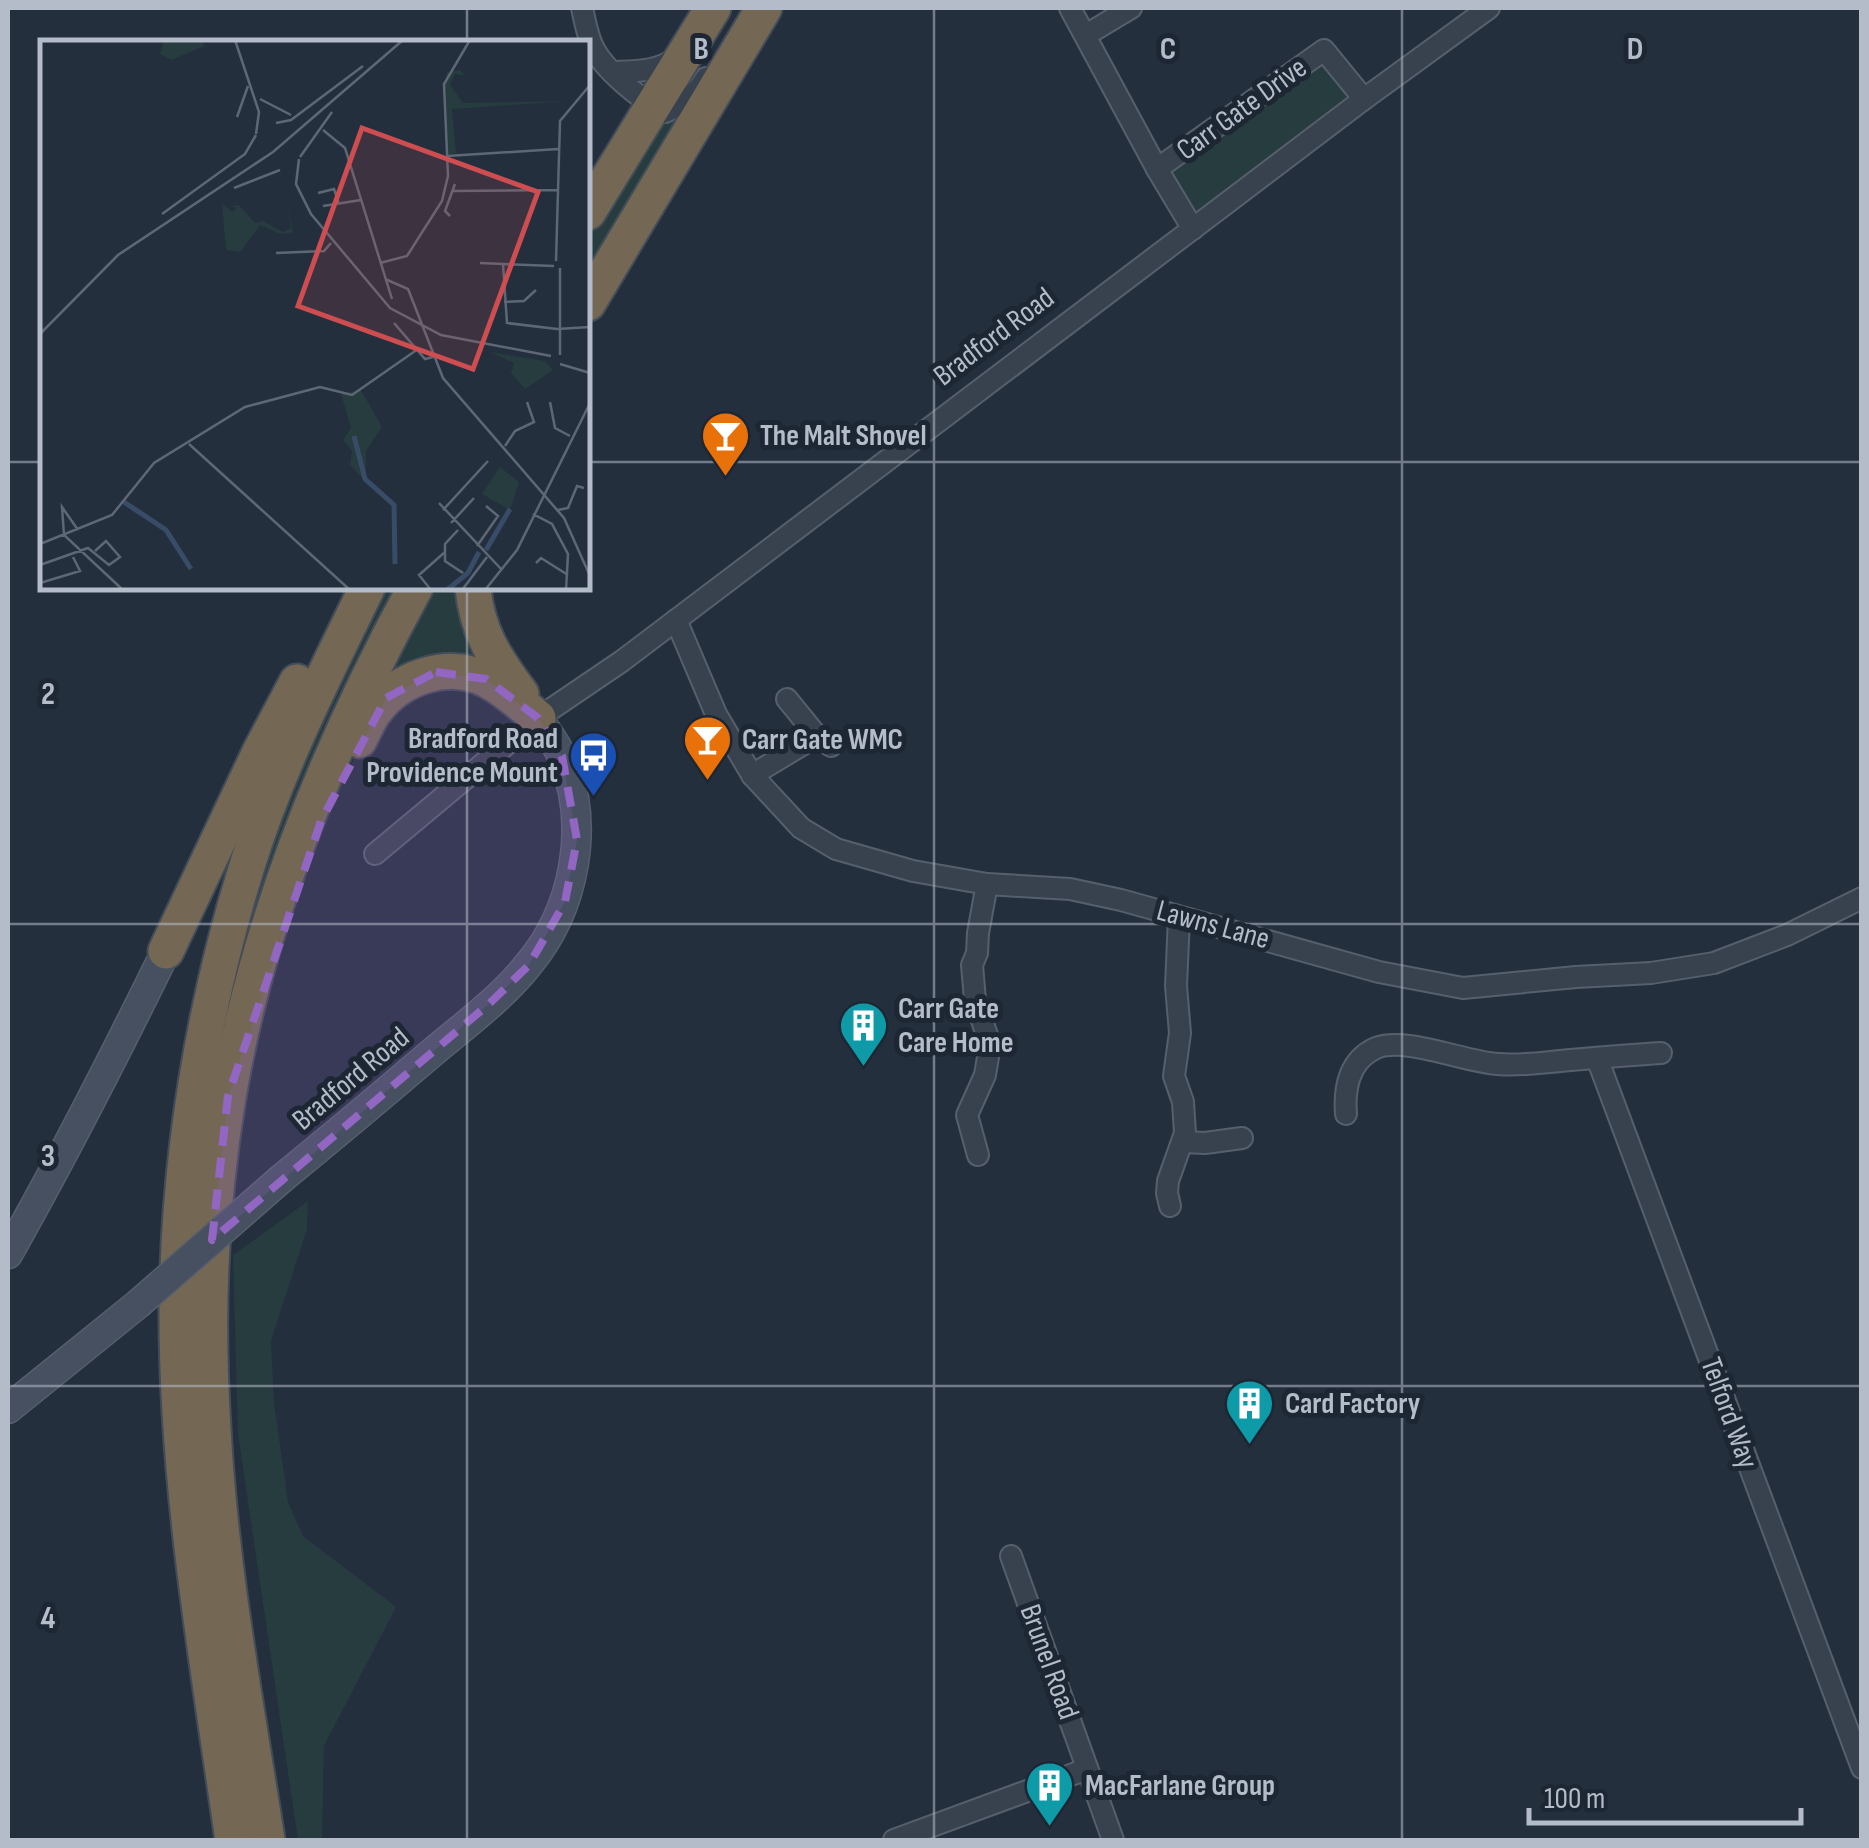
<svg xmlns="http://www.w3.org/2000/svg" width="1869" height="1848" viewBox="0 0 1869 1848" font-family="'Sofia Sans Condensed',sans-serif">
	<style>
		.green { fill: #263c3f }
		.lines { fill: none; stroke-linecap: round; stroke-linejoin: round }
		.street-casing { stroke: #565f6c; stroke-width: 24 }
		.secondary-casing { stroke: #565f6c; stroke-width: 31 }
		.highway-casing { stroke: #434c59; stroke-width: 39 }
		.street { stroke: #38414e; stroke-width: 20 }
		.secondary { stroke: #465061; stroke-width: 28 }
		.highway { stroke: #746855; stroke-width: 35 }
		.secondary-bridge-casing { stroke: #565f6c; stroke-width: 31; stroke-linecap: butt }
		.secondary-bridge { stroke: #465061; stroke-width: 28 }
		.marked { fill: #9266c3; fill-opacity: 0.2; stroke: #9266c3; stroke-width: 8; stroke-dasharray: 20 12; stroke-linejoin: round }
		.grid { fill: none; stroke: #b4bcc9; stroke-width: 2.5; stroke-opacity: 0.55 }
		.labels { text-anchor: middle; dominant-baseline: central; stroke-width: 10; stroke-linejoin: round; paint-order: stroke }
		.street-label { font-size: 30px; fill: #b4bcc9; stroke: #1d2633 }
		.poi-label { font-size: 30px; font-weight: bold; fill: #b4bcc9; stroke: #1d2633; text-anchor: start }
		.inset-river { fill: none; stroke: #394c67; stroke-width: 5 }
		.inset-road { fill: none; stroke: #5e6776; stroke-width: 2.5 }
		.view { fill: #ce4d50; fill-opacity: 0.15; stroke: #ce4d50; stroke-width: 5 }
		.inset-edge { fill: none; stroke: #b4bcc9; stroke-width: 5 }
		.grid-label { font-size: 32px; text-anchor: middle; font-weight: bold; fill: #b4bcc9; stroke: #1d2633; stroke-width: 10; stroke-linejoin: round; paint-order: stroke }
	</style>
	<rect width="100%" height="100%" fill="#242f3e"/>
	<g class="green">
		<path d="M1324 50 1364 99 1193 229 1157 169Z"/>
		<path d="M686 114 588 281V236L658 119Z"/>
		<path d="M382 588H404L204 1106 222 1009 269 838Z"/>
		<path d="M430 588H461L481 656 385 682Z"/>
		<path d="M308 1201 307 1229 271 1341 274 1403 288 1502 303 1536 396 1607 324 1746 322 1840H298L238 1434 233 1255Z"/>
	</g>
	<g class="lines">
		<defs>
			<g id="street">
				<path d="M582 8C585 21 587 35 593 47 604 70 642 101 665 112 683 105 696 95 706 78"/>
				<path d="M1070 8 1157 169 1193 229"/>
				<path d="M1086 35 1131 8"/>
				<path d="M613 72C638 71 657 72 678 57"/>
				<path d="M1157 169 1324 50 1364 99"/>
				<path d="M676 620 716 714 752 775 801 828 836 849 913 871 987 884 1070 889 1121 900 1379 972 1463 988 1576 977 1651 973 1714 963 1787 935 1862 898"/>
				<path d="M787 699 817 736 831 746"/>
				<path d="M752 775 817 736"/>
				<path d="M375 854 538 718 622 661 1364 99 1489 8"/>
				<path d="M1597 1058 1862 1768"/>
				<path d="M1346 1114C1344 1088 1349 1060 1376 1048 1404 1036 1465 1062 1498 1064 1518 1066 1539 1063 1560 1061 1594 1058 1627 1055 1661 1053"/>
				<path d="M1183 1142 1205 1143 1242 1138"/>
				<path d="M978 1155 967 1115 985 1075 988 1057 987 1035 975 1000 972 965 977 953 978 933 987 884"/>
				<path d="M1170 1206 1167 1193 1168 1181 1185 1133 1183 1102 1174 1076 1180 1033 1176 986 1179 917"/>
				<path d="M1011 1556 1113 1840"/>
				<path d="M894 1840 1087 1769"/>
			</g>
			<g id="secondary">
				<path d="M281 1179C330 1139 379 1098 427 1057 461 1028 500 1000 528 965 575 909 591 825 562 757 557 744 546 731 538 718"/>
				<path d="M8 1254C64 1155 116 1053 166 951"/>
				<path d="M8 1409 138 1304"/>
			</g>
			<g id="highway">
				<path d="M588 212 713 8"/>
				<path d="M588 303 764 8"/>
				<path d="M473 588C477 632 495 659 521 694"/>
				<path d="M359 740C364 731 368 720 374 712 399 677 448 660 487 680 506 690 522 705 538 718"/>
				<path d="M166 951 260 752 297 682"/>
				<path d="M233 1840C208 1664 176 1485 177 1306 179 1157 203 1008 247 866 277 769 323 678 367 588"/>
				<path d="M267 1840C246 1704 220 1566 213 1428 206 1318 210 1206 228 1097 258 918 329 746 415 588"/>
			</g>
		</defs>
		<use href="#street" class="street-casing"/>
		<use href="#secondary" class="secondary-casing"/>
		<use href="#highway" class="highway-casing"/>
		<use href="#street" class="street"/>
		<use href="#secondary" class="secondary"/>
		<use href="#highway" class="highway"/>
		<defs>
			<path id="secondary-bridge" d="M138 1304 281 1179"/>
		</defs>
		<use href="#secondary-bridge" class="secondary-bridge-casing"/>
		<use href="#secondary-bridge" class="secondary-bridge"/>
	</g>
	<path class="marked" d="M436 672 486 679 538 718 562 756 577 840 565 902 529 965 490 1003 212 1240 228 1096 321 821 386 698Z"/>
	<path class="grid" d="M467 8V42M934 8V1840M1402 8V1840M8 462H42M588 462H1862M467 588V1840M8 924H1862M8 1386H1862"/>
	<defs>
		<symbol id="bar-pin" viewBox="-11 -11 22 30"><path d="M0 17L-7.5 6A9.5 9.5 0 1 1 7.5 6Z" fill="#e8710a" stroke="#1d2633"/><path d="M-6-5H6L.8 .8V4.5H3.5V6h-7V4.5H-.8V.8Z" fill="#fff"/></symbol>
		<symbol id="bus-pin" viewBox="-11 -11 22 30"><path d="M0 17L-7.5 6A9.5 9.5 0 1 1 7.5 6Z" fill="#1a4fb4" stroke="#1d2633"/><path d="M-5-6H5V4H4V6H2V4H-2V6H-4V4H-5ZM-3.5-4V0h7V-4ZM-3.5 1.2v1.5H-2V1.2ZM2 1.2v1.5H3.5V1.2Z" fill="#fff"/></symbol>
		<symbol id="building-pin" viewBox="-11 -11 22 30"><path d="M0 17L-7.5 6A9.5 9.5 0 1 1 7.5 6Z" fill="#0f9aa8" stroke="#1d2633"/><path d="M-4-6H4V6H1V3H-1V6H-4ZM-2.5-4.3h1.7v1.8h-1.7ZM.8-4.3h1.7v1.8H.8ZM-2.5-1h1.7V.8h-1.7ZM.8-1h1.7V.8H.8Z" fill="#fff"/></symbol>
	</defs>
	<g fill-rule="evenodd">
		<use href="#bar-pin" x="698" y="408" width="55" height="75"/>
		<use href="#bar-pin" x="680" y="712" width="55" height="75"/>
		<use href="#bus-pin" x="566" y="728" width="55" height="75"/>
		<use href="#building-pin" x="836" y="998" width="55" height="75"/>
		<use href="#building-pin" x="1222" y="1376" width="55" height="75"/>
		<use href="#building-pin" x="1022" y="1758" width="55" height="75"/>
	</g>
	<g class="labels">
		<g class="street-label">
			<text transform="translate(1242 109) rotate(-36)">Carr Gate Drive</text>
			<text transform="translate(994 337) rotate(-37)">Bradford Road</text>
			<text transform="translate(1213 925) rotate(15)">Lawns Lane</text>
			<text transform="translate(351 1079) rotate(-40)">Bradford Road</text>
			<text transform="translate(1729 1413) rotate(70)">Telford Way</text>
			<text transform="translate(1049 1662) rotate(70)">Brunel Road</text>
		</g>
		<g class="poi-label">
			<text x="760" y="436">The Malt Shovel</text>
			<text x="558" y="739" text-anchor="end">Bradford Road<tspan x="558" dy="34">Providence Mount</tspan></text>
			<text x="742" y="740">Carr Gate WMC</text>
			<text x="898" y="1009">Carr Gate<tspan x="898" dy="34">Care Home</tspan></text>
			<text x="1285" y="1404">Card Factory</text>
			<text x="1085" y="1786">MacFarlane Group</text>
		</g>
	</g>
	<g transform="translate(40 40)">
		<rect width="550" height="550" fill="#242f3e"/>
		<path d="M124 0H161L165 6 131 20 120 14ZM450 312 505 321 513 330 485 349 471 333 474 323ZM460 427 479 442 470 470 442 454Z" fill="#263c3f"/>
		<path d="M420 30 425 35 415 34 410 45 423 63 530 61 412 69 416 113 408 114 405 44 407 32ZM182 164 193 172 197 168 190 166 199 165 215 183 223 181 243 192 251 188 248 167 253 191 250 194 238 193 220 185 200 212 186 210ZM321 350 342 387 326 411V442L310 425 312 411 303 400 311 388 301 354Z" fill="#263c3f"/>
		<path class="inset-river" d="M314 396 325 439 354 465 355 524M84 462 126 490 151 529M446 510 470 469M407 550 428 533 439 512"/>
		<path class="inset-road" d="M195 0 219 72 216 94M220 59 251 75M197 77 208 46M236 83 251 80 323 26M283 90 305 108 352 259M407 116 518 109M260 117 292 72M259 119 256 144 271 174 350 268 401 295 511 316M194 148 240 130M413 151 517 150M278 153 294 149 299 164M283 166 321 160M122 174 205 114 216 95M410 176 405 171 415 144M236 213 284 211 291 203M516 221 520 81 550 45M340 223 367 216 402 161 408 136 404 44 430 0M440 223 514 226M463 224 467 283 517 289M345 239 368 249 403 338 524 478 550 536M464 262 484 261 496 250M354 283 385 319 393 317M517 289 550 287M0 294 78 215 233 112 363 0M520 315V228M520 324 550 333M510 362 515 388 530 396M149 404 310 550M465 406 475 391 494 382 487 362M399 463 462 530M403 470 448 421M518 470 528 468 537 446 544 448M493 474 512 484 528 514 526 550M411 483 434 458M38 490 22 467 24 495 83 550M418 490 405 504V521L423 533M0 504 72 475 114 423 205 367 280 347 312 355 378 309M437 506 458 476 446 466M496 523 501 518 528 535M0 525 48 508 69 525 80 517 66 501 55 511M0 543 40 531 33 517M391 550 379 535 405 512M422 550 447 517M445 550 477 510 550 363"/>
		<path class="view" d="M322 88 498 152 433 329 258 266Z"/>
		<rect width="550" height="550" class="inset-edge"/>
	</g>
	<g class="grid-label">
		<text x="701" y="59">B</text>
		<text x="1168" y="59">C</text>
		<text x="1635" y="59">D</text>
		<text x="48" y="704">2</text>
		<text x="48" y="1166">3</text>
		<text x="48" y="1628">4</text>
	</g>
	<rect width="1869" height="1848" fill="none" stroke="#b4bcc9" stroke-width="20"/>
	<path d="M1529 1808v15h272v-15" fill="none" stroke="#b4bcc9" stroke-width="5"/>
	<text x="1544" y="1808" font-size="30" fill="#b4bcc9" stroke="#1d2633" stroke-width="8" paint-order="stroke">100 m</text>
</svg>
